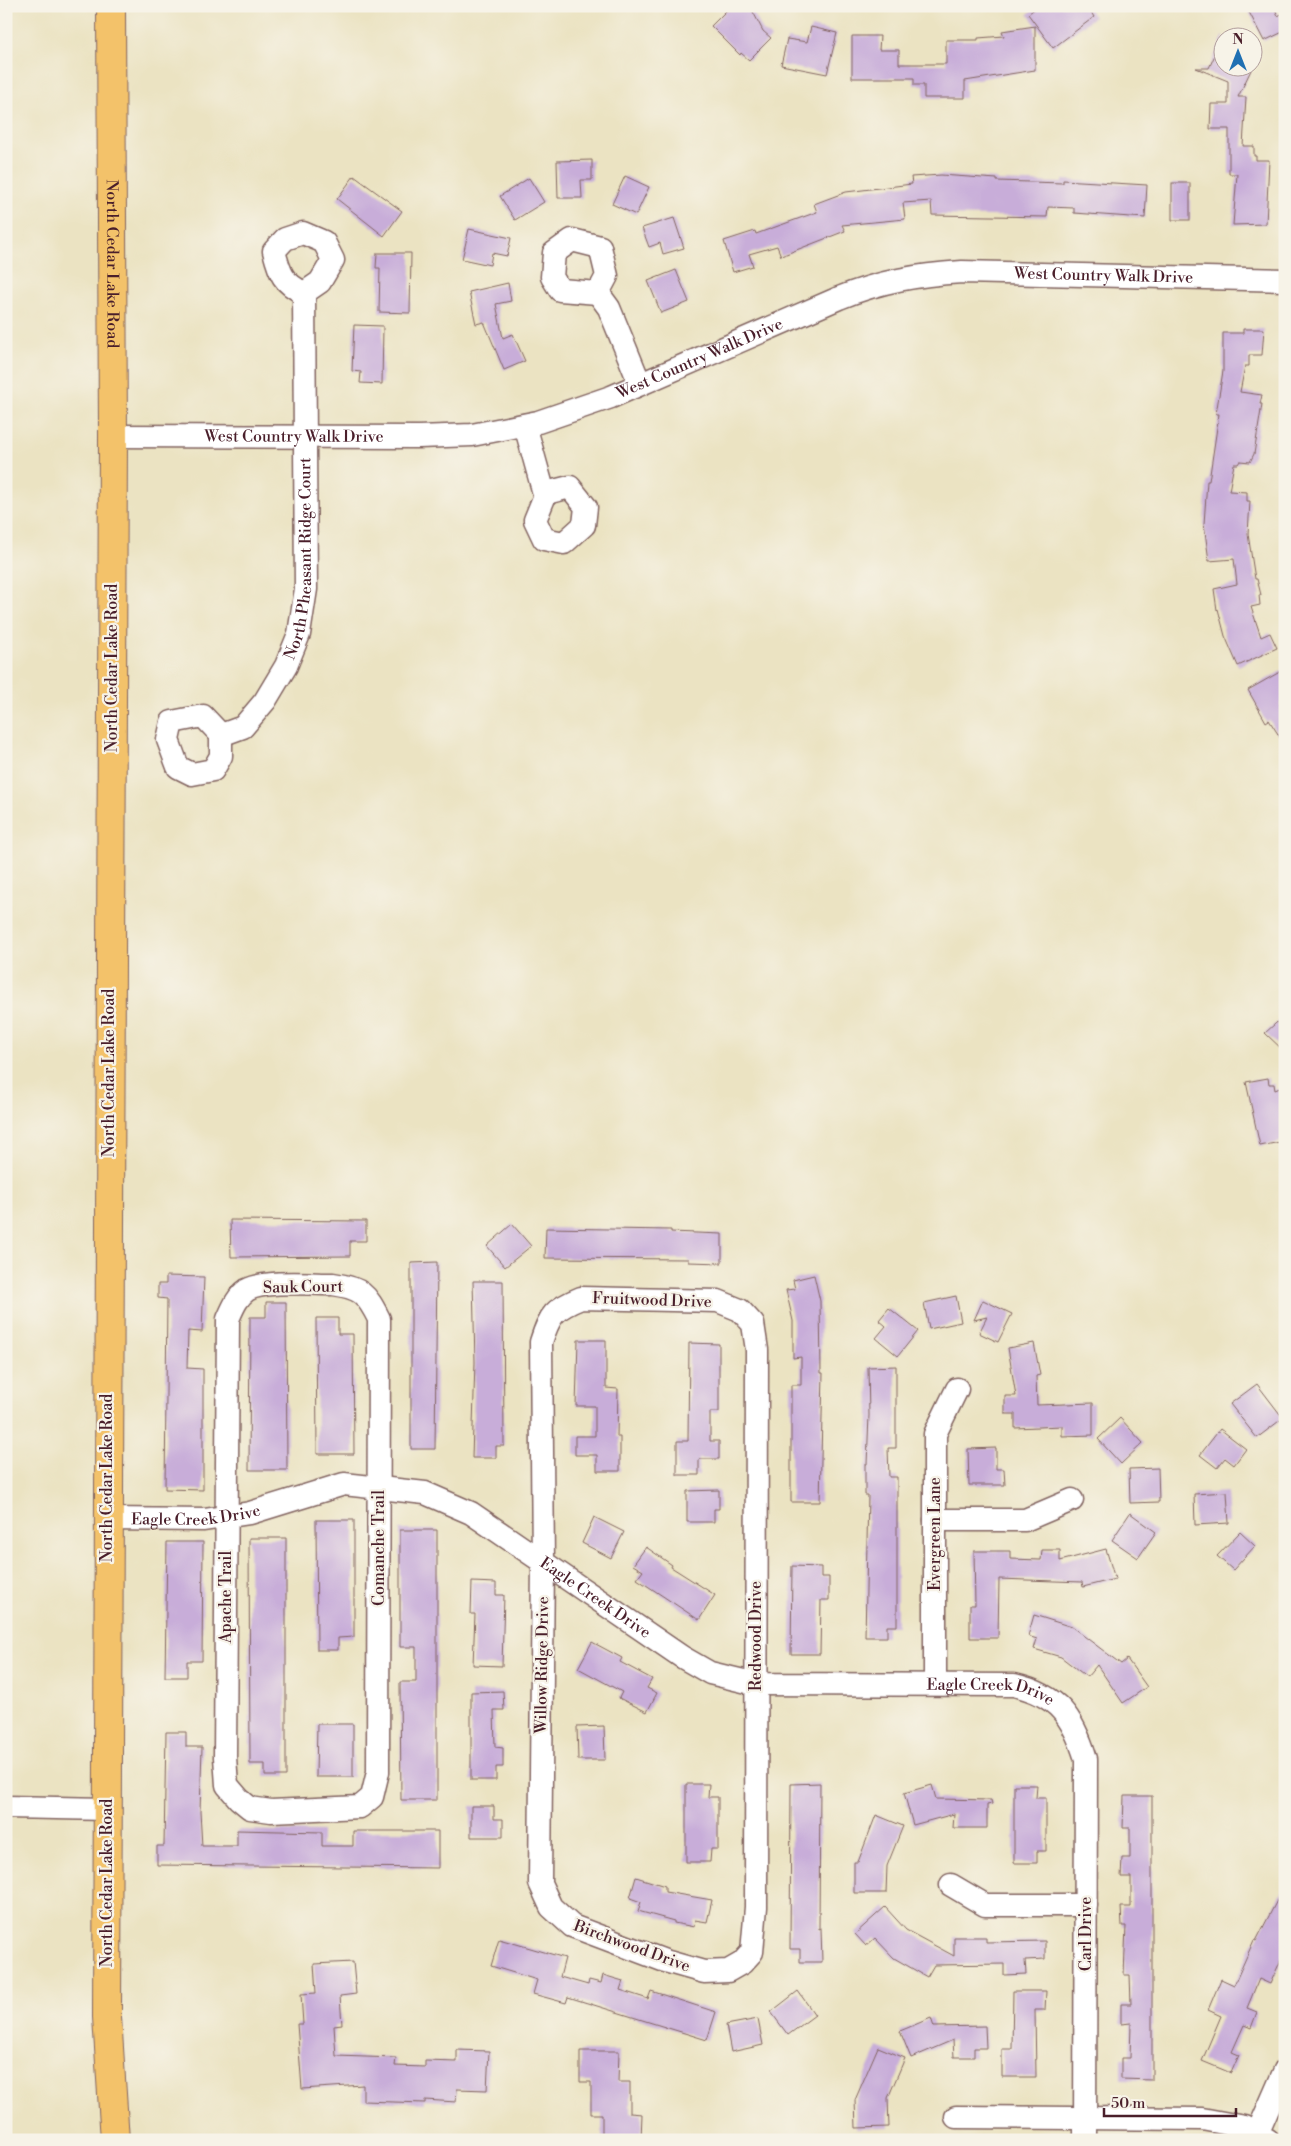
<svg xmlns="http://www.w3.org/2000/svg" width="1291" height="2146" viewBox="0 0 1291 2146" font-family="'Libre Bodoni',serif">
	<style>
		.building { fill: #c8add9 }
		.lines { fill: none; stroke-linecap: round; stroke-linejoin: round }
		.minor-casing { stroke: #826460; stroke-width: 25 }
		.major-casing { stroke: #826460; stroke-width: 30 }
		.minor { stroke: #fff; stroke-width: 22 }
		.major { stroke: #f3c26a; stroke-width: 28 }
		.labels { text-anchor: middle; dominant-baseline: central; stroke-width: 4.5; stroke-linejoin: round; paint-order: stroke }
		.street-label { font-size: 16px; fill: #4a1f2b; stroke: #f7f3e8 }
	</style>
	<rect width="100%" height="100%" fill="#f7f3e8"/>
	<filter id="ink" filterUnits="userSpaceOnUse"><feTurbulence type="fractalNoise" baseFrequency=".02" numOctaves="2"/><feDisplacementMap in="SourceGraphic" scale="10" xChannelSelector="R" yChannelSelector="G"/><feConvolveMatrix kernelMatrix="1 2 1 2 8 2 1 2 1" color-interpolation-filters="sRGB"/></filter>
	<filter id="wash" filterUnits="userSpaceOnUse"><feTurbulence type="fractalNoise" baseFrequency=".0096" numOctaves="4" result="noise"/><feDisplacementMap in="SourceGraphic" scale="20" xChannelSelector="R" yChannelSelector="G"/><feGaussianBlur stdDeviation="1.12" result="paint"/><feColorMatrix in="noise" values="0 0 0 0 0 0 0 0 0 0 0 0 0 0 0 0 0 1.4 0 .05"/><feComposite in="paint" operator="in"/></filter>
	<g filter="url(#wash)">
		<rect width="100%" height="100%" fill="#ebe3c2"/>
		<g id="blocks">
			<g class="building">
				<path d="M731 6H750L763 31 771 38 749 60 741 53 740 55 711 26Z"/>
				<path d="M1038 6H1087L1094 17 1053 48 1028 14Z"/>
				<path d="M1262 6H1274L1278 16 1285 12V31L1264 41 1249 12Z"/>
				<path d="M1035 26V70L965 81V98H924V85H914V78H852V36H880L879 50H899V64H946V40H978V38L1004 36 1002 31Z"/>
				<path d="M811 27 837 33 827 74 781 65 787 39 807 42Z"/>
				<path d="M1224 35V68H1252L1238 97H1246L1243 146H1254V156H1256V160H1269L1266 224 1233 225 1237 174H1229V129H1210L1211 104H1228V81L1196 68H1209Z"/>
				<path d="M592 160V180H581L582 198H558L557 161Z"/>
				<path d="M941 175 997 179V181L1063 183V180L1147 185 1145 218 1074 213V208L1048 207 1047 217 932 215 931 201 903 203 905 219 842 225 845 231 781 256 777 246 749 254 753 266 733 272 724 241 755 231 756 234 817 212 814 204 846 192 912 184 911 177Z"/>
				<path d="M354 176 402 211 384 236 337 199Z"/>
				<path d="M625 176 649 187 636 215 612 204Z"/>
				<path d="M529 178 544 202 515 220 500 196Z"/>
				<rect x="1172" y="183" width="18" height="37"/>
				<path d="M674 218 684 248 663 254 660 243 649 247 642 228Z"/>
				<path d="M469 229 511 238 507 256 492 253 490 265 462 259Z"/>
				<path d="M377 253H411L410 313 379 312 380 268H376Z"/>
				<path d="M676 270 689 302 661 313 648 281Z"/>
				<path d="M508 283 511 301 496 304 503 338 513 334 525 361 504 370 484 322 476 324 469 292Z"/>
				<path d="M354 325 383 326 382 384 360 383 361 372 352 371Z"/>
				<path d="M1243 329H1264L1262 355H1249V366H1245L1240 392 1262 395 1260 404H1262L1254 454 1250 462 1240 461 1238 464H1234L1229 491 1247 492V501H1250L1248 534 1255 579H1257L1261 595H1259L1260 605 1251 607 1261 637 1270 633 1277 648 1238 666 1225 636 1218 609 1217 610 1214 589 1237 584 1234 559 1209 561 1204 524 1207 481H1209L1219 414H1216L1223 371V333H1243Z"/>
				<path d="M1285 669V702L1280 704 1285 715V745L1269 720 1266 722 1248 690Z"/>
				<path d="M1285 1015V1052L1265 1033Z"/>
				<path d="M1268 1078 1269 1084H1274L1275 1090 1280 1088 1285 1114V1141L1260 1146 1246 1082Z"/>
				<path d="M230 1220 366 1221V1241H350V1256L231 1257Z"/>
				<path d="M512 1224 531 1246 505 1267 487 1246Z"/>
				<path d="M546 1228 671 1230V1232L722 1234V1263L688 1262V1259L545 1258Z"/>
				<path d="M437 1262 435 1449H411V1263Z"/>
				<path d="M814 1275 820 1301 821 1373H823L820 1502H791V1385H801V1357L793 1358V1321L786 1290 795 1289 793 1280Z"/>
				<path d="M166 1276 204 1277 202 1332 188 1331 187 1368 203 1369V1490L165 1489 167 1299 158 1298V1284H166Z"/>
				<path d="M473 1281H503L504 1446H496V1458H472L475 1362Z"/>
				<path d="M956 1296 961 1322 929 1329 924 1303Z"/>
				<path d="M983 1300 1012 1314 998 1342 979 1333 987 1317 974 1320Z"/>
				<path d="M266 1302H286L287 1470H249L250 1317H266Z"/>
				<path d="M889 1308 918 1331 898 1356 876 1338 886 1326 879 1320Z"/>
				<path d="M316 1318H338V1334H353L354 1454H317Z"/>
				<path d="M578 1340H606V1388L618 1389 617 1437H620V1471H597V1455H575V1436H595V1406H576Z"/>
				<path d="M689 1343 719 1344V1412H710V1441H719V1459H699V1475H677V1441H688Z"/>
				<path d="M1034 1343 1040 1375 1036 1376 1037 1405 1093 1403V1435L1062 1436V1426L1015 1428V1414H1005V1396H1016L1008 1348Z"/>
				<path d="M896 1366V1448H888L889 1477H897V1626H887V1637H865L868 1495H865V1464H867L869 1415 868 1367Z"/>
				<path d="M1257 1384 1283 1418 1257 1438 1230 1404Z"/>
				<path d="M1120 1418 1143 1443 1121 1464 1098 1439Z"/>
				<path d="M1220 1429 1246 1449 1234 1465 1225 1458 1217 1468 1200 1455Z"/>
				<path d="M996 1448V1469H1004L1005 1485H969L968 1449Z"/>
				<path d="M1158 1468 1159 1502 1130 1503 1129 1469Z"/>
				<path d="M719 1490V1509H714V1522H687V1491Z"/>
				<path d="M1227 1492 1229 1523 1195 1525 1194 1494Z"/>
				<path d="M1130 1513 1156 1532 1138 1558 1112 1540Z"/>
				<path d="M594 1517 624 1532 611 1558 582 1543Z"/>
				<path d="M316 1520H354V1637L338 1638V1650H317Z"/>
				<path d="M400 1530H437V1800H401L400 1682H416V1647H400Z"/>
				<path d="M1240 1532 1255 1546 1233 1570 1217 1556Z"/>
				<path d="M249 1538H286V1776H265V1764H250Z"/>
				<path d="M167 1542H203L202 1661H187V1677H165Z"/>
				<path d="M646 1547 672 1565 671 1567 715 1595 699 1620 637 1579 643 1571 633 1565Z"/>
				<path d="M1106 1549 1115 1579 1083 1587 1082 1582 999 1579 998 1638H970V1605H975L974 1551H1010V1559L1041 1560 1042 1550H1060V1561Z"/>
				<path d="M792 1566 821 1567V1577H829V1600H821L820 1654H791Z"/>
				<path d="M472 1582 496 1583V1595H504L502 1666 473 1665 475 1614H471Z"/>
				<path d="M1034 1615 1072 1627 1121 1664 1127 1659 1147 1687 1123 1703 1097 1665 1087 1677 1061 1657 1034 1649 1037 1639 1028 1636Z"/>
				<path d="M592 1642 622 1658 620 1662 652 1679 647 1688 657 1693 647 1712 619 1698 622 1692 578 1668Z"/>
				<path d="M503 1691 504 1710H494L495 1747 503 1748V1767H496V1780H471V1692Z"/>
				<path d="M317 1724H353V1777H316Z"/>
				<path d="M604 1726 605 1760H578L577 1727Z"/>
				<path d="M166 1732H186V1747H202L200 1812 202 1846H237V1830L322 1832V1846H353V1831H438V1868L157 1865V1846H164Z"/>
				<path d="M820 1783 819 1929 821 1928 822 1962H800V1949H790L791 1784Z"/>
				<path d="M686 1784H709L708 1797H718V1849H711L710 1862H686Z"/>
				<path d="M932 1785 936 1799 991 1800 992 1804 987 1805V1828H953L954 1814 913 1825 904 1793Z"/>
				<path d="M1014 1785H1037L1036 1798H1046V1851H1037V1863H1014Z"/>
				<path d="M1124 1796H1152V2080L1121 2079V2058H1130L1131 2023 1121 2024V2004H1131L1130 1975H1124L1126 1926H1122L1121 1907H1131V1877H1121L1122 1858H1130V1828H1123Z"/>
				<path d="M471 1806H494V1819H503V1837H471Z"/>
				<path d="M876 1815 903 1826 887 1866 886 1893H854V1862H858Z"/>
				<path d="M636 1877 665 1886V1892L712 1900 707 1922 695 1920 694 1927 674 1923V1921L638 1911 641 1902 630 1898Z"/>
				<path d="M1285 1885V1951L1270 1984 1259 1979 1247 2008 1257 2012 1251 2028 1244 2025 1232 2052 1239 2055 1231 2073 1202 2061 1221 2016 1208 2010 1221 1979 1234 1985 1254 1940 1256 1941Z"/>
				<path d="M885 1907 906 1930 954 1956V1937H986V1942L1045 1941V1959L1025 1960 1026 1974 1004 1975V1964L934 1965 927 1977 894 1958 875 1938 866 1946 855 1934Z"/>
				<path d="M499 1939 565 1958 560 1977 588 1985 589 1980 601 1983 603 1975 623 1981 620 1990 648 1999 651 1991 716 2012 707 2040 568 1997 566 2003 533 1994 537 1980 491 1966Z"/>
				<path d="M353 1962 356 1994 340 1996 342 2025 334 2026 336 2056 396 2058 395 2066 425 2067V2061L457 2062V2050L489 2051 487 2090 457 2089 456 2102 425 2100V2103L363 2101V2085L302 2089 297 2024H303L301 1994 316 1993 314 1964Z"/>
				<path d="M798 1991 815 2015 788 2035 771 2012Z"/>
				<path d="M1013 1991H1046L1045 2010H1035L1036 2077H1002V2049H1012Z"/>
				<path d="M931 2018 934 2027 985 2026 986 2048H974V2057H954L953 2040 911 2058 900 2031Z"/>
				<path d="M758 2019 763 2045 731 2052 726 2025Z"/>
				<path d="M878 2047 905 2058 888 2098 889 2127 856 2128 855 2100Z"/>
				<path d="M580 2051H619L618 2082H630V2113L642 2114 641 2140H602V2114H591V2082H580Z"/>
			</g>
		</g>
	</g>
	<g filter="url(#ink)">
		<use href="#blocks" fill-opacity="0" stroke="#826460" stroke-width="1"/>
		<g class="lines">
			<defs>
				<g id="minor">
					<path d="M303 233 324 242 333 260 320 282 304 293C283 283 280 274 274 251L285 239Z"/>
					<path d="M572 240 600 247 607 276 598 293 560 290 552 277 554 253Z"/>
					<path d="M598 293 609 308 640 384"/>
					<path d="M525 425 543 490 546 493"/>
					<path id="s1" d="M113 436 419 437 472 435 538 422 611 397 839 298C881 281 917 275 962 272L1285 280"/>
					<path d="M570 487 586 507 584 525 564 543 544 539 535 520 546 493Z"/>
					<path d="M203 716 221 735V756L213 770 192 774 178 767 168 740 172 722Z"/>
					<path id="s2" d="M221 735 243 727 265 701 286 666 299 634 306 589 304 293"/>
					<path d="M333 1284C361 1288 366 1293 379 1319L378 1772 372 1797 360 1807 271 1811 250 1808 239 1799 227 1785 225 1757 228 1319C233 1308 237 1297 247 1290 265 1280 311 1284 333 1284Z"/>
					<path d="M581 1298 718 1301 740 1310 753 1324 757 1350 756 1907 752 1952 742 1963 728 1971 704 1972 665 1961 572 1926 551 1907 540 1883 543 1562 541 1342C550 1314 554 1309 581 1298Z"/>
					<path id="s3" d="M107 1519 204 1520 250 1513 344 1484 425 1493 471 1513 682 1657 710 1673 756 1684 1014 1685C1058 1695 1073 1717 1086 1759L1085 2140"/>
					<path d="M935 1520H1025L1072 1500"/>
					<path d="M935 1684V1434L957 1389"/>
					<path d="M6 1807 107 1809"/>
					<path d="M951 1885 985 1905H1086"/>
					<path d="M956 2117 1202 2119 1245 2127 1268 2140"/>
					<path d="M1257 2134 1285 2070"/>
				</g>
				<g id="major">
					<path id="s4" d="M111 6 113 436 107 2017 115 2140"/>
				</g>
			</defs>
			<use href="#minor" class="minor-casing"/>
			<use href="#major" class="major-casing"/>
			<use href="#minor" class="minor"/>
			<use href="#major" class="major"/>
		</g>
	</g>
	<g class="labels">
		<g class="street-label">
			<text stroke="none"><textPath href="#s4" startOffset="258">North Cedar Lake Road</textPath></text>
			<text stroke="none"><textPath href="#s1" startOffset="1020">West Country Walk Drive</textPath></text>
			<text stroke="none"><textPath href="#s1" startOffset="600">West Country Walk Drive</textPath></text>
			<text stroke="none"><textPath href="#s1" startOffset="181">West Country Walk Drive</textPath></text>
			<text stroke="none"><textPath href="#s2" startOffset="208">North Pheasant Ridge Court</textPath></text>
			<text transform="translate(112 668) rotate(-90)">North Cedar Lake Road</text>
			<text transform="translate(109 1073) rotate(-90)">North Cedar Lake Road</text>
			<text transform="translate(303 1287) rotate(-1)">Sauk Court</text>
			<text transform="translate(652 1300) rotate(2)">Fruitwood Drive</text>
			<text transform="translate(107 1478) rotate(-90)">North Cedar Lake Road</text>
			<text stroke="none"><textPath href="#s3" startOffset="89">Eagle Creek Drive</textPath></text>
			<text transform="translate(935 1534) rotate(-90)">Evergreen Lane</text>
			<text transform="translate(379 1548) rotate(-90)">Comanche Trail</text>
			<text transform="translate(226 1597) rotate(-90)">Apache Trail</text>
			<text stroke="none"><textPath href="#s3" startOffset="524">Eagle Creek Drive</textPath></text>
			<text transform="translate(756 1636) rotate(-90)">Redwood Drive</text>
			<text transform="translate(542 1665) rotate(-89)">Willow Ridge Drive</text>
			<text stroke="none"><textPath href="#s3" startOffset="944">Eagle Creek Drive</textPath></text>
			<text transform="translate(107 1883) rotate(-90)">North Cedar Lake Road</text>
			<text transform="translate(1086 1934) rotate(-90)">Carl Drive</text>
			<text transform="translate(632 1946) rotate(20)">Birchwood Drive</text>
		</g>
	</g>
	<rect width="1291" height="2146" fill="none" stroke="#f7f3e8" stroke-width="25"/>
	<g transform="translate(1238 52)"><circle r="24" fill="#f7f3e8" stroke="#b29e9c"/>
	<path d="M0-4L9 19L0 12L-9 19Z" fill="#1f6fb2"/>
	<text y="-8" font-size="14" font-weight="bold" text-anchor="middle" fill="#4a1f2b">N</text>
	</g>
	<path d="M1104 2108v8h132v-8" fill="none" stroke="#4a1f2b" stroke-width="2.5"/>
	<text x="1111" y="2108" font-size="15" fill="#4a1f2b" stroke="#f7f3e8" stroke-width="4" paint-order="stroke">50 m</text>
</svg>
